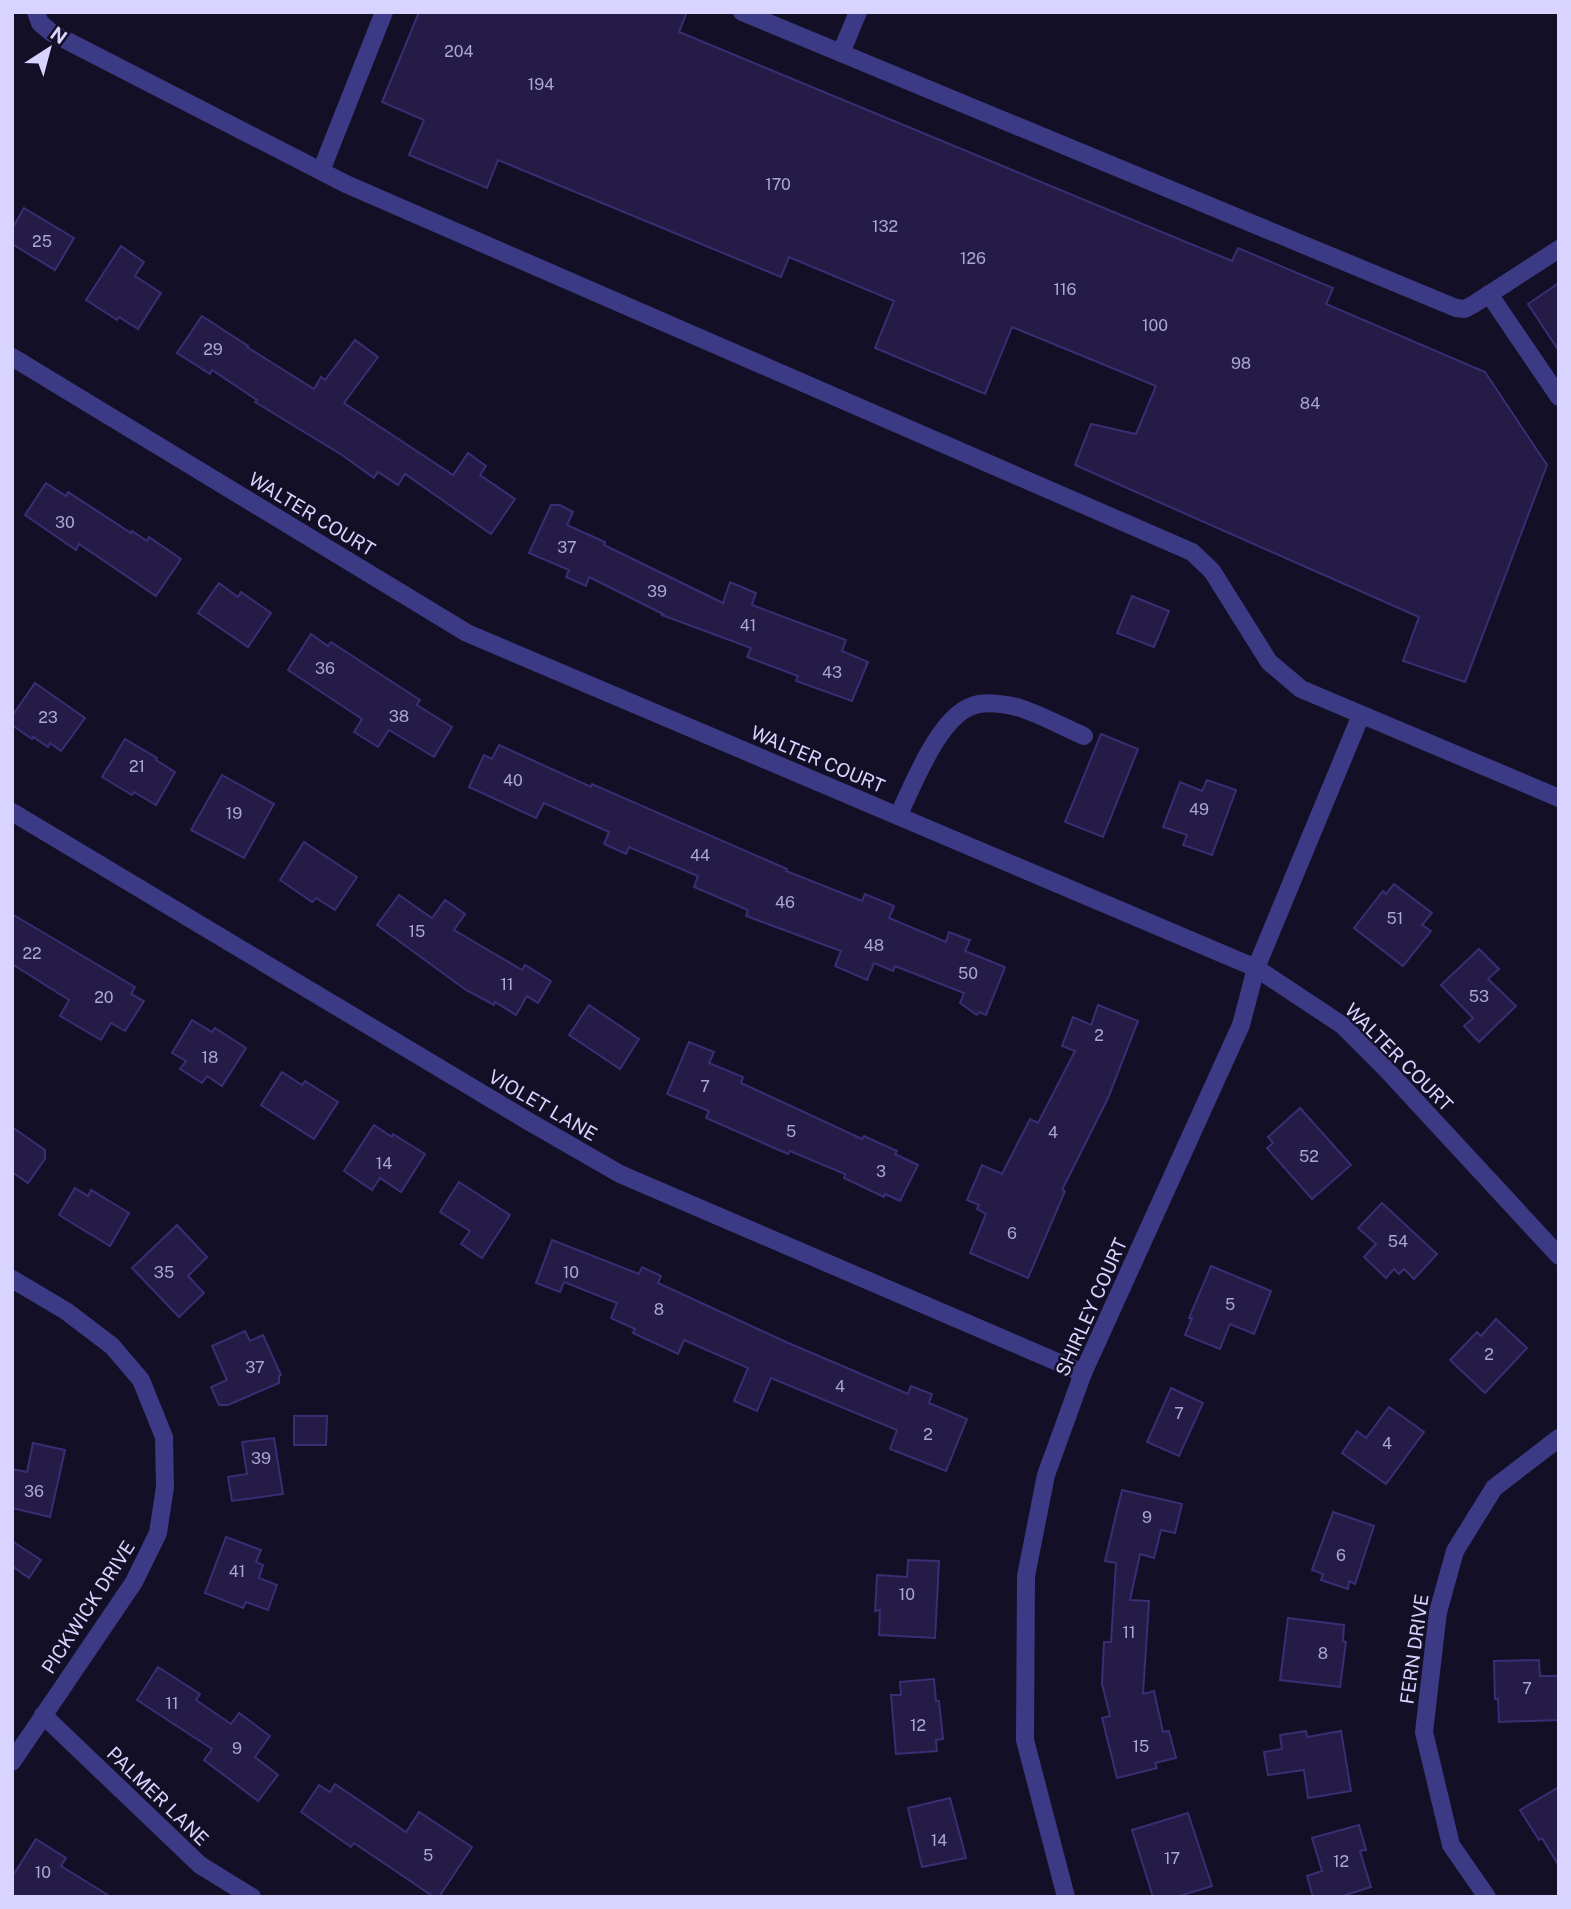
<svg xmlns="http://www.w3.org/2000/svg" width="1571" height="1909" viewBox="0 0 1571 1909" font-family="'Public Sans',sans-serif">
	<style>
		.building { fill: #241b47; stroke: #3b2d73; stroke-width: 2 }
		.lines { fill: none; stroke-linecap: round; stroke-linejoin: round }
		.minor { stroke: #3d3a85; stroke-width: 18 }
		.labels { text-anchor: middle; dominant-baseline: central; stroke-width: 5; stroke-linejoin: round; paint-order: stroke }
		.number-label { font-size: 16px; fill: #aca6d1 }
		.street-label { font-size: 19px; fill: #d9d4ff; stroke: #130f26 }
	</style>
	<rect width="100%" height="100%" fill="#130f26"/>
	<g class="building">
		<path d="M419 12H687L679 32 1232 261 1238 248 1333 288 1326 304 1485 372 1547 465 1465 682 1403 661 1419 617 1075 465 1091 424 1136 434 1156 386 1012 327 985 394 875 348 894 301 789 257 781 277 498 160 487 188 409 155 424 120 382 102Z"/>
		<path d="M24 208 74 238 55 270 12 244V229Z"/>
		<path d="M121 246 144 262 135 276 161 293 138 329 119 317 117 320 86 300Z"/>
		<path d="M1559 283V351L1528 304Z"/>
		<path d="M202 316 248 346 247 347 314 389 321 377 325 380 355 340 378 357 344 403 453 475 468 453 486 466 480 475 515 499 491 534 405 474 398 485 378 472 374 478 342 455 255 402 257 400 212 370 210 374 177 353Z"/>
		<path d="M46 483 66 496 68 492 131 533 132 531 147 541 149 537 181 559 156 596 79 544 76 550 25 515Z"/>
		<path d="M551 505H560L573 512 567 525 605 542 604 545 723 603 730 582 756 593 752 605 846 640 842 651 868 662 852 701 796 681 798 676 747 657 751 648 662 615 663 614 589 577 586 586 566 577 569 570 529 553Z"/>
		<path d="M219 583 238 597 241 592 271 613 248 647 198 613Z"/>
		<path d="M1132 596 1169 611 1154 647 1117 633Z"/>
		<path d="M311 634 328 646 331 642 420 700 417 705 452 727 434 757 389 730 378 747 354 732 362 719 288 670Z"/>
		<path d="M35 683 85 718 61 751 50 743 48 747 33 737 32 739 12 725V716Z"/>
		<path d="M1101 734 1138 749 1103 837 1065 822Z"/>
		<path d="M125 739 157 758 156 760 175 772 156 805 134 792 132 795 102 777Z"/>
		<path d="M499 745 591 787 592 784 787 869 786 871 862 901 865 894 894 906 889 918 946 942 949 932 970 940 965 951 1005 967 986 1015 979 1012 977 1015 960 1003 964 993 895 966 893 971 874 963 867 980 835 966 841 951 746 916 748 910 694 887 698 876 629 847 626 854 604 844 609 832 544 803 536 818 469 787 484 755 492 759Z"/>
		<path d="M222 775 274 804 244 858 191 830Z"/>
		<path d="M1207 780 1236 790 1212 855 1183 845 1187 835 1163 827 1180 782 1202 791Z"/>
		<path d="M304 842 357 877 335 910 316 898 312 902 280 880Z"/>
		<path d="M1394 884 1432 913 1422 925 1431 931 1403 966 1354 928 1383 891 1386 894Z"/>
		<path d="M399 895 432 918 445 900 465 914 454 930 522 970 525 965 551 981 538 1003 527 996 516 1015 495 1002 494 1005 466 990 377 925Z"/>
		<path d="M12 914 135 987 131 994 144 1001 125 1031 111 1023 101 1040 60 1016 69 1000 12 964Z"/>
		<path d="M1479 949 1499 969 1488 979 1516 1006 1479 1042 1464 1026 1473 1018 1441 985Z"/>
		<path d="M589 1005 639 1039 620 1069 569 1035Z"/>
		<path d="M1098 1005 1138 1021 1108 1098 1062 1190 1065 1191 1028 1278 970 1253 986 1214 977 1209 979 1205 967 1200 982 1165 1002 1174 1030 1119 1038 1123 1075 1051 1062 1046 1073 1017 1091 1025Z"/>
		<path d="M192 1020 212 1032 215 1028 246 1048 222 1086 207 1076 202 1083 180 1069 186 1061 172 1053Z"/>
		<path d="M689 1042 714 1052 709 1063 743 1077 741 1083 862 1139 864 1136 897 1151 895 1154 918 1165 900 1201 885 1194 884 1197 844 1178 845 1174 790 1151 788 1154 706 1118 709 1111 667 1094Z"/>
		<path d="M282 1072 302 1085 305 1081 338 1102 314 1139 261 1105Z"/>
		<path d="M1300 1108 1351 1165 1312 1199 1267 1148 1273 1143 1268 1137Z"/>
		<path d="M374 1125 392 1137 393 1134 425 1154 401 1192 380 1178 372 1190 344 1171Z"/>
		<path d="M12 1127 45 1150V1159L28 1183 12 1172Z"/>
		<path d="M459 1182 510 1215 482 1258 461 1244 470 1231 440 1212Z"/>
		<path d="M75 1188 88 1196 91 1190 129 1213 110 1246 59 1215Z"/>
		<path d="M1382 1203 1437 1254 1414 1279 1404 1269 1399 1274 1394 1269 1386 1278 1364 1257 1376 1244 1358 1228Z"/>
		<path d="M177 1225 207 1257 188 1276 204 1293 179 1317 132 1268Z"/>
		<path d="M552 1240 639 1274 642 1267 661 1276 658 1283 786 1342 908 1394 911 1386 932 1394 929 1403 967 1419 946 1471 890 1449 897 1430 771 1378 757 1411 734 1401 748 1368 684 1340 678 1354 633 1333 635 1329 611 1318 617 1303 564 1282 560 1292 536 1283Z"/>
		<path d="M1211 1266 1271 1291 1254 1334 1230 1324 1220 1349 1185 1335 1192 1318H1189Z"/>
		<path d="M1496 1319 1527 1348 1485 1393 1450 1360 1477 1332 1481 1336Z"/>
		<path d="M245 1331 250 1341 263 1335 281 1375 279 1376V1383L228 1405H219L211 1387 227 1380 212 1346Z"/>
		<path d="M1171 1388 1203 1403 1179 1456 1147 1442Z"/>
		<path d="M1389 1407 1424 1432 1386 1484 1342 1453 1357 1431 1366 1438Z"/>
		<path d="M294 1416H327L326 1445H294Z"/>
		<path d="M274 1438 283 1494 232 1501 228 1477 247 1474 242 1442Z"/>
		<path d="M33 1443 65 1450 50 1517 12 1508V1469L27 1472Z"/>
		<path d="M1122 1490 1182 1504 1175 1533 1161 1530 1154 1558 1140 1554 1130 1600 1149 1601 1143 1694 1154 1691 1163 1732 1169 1731 1176 1758 1155 1763 1157 1768 1117 1778 1102 1718 1110 1716 1102 1684 1104 1642H1111L1116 1563 1105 1561Z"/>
		<path d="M1333 1512 1374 1526 1355 1584 1349 1581 1348 1589 1321 1580 1323 1574 1312 1570Z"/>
		<path d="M226 1537 261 1550 256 1562 263 1565 259 1578 277 1585 268 1610 246 1602 243 1608 205 1593Z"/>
		<path d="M12 1541 41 1560 29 1578 12 1566Z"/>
		<path d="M908 1560 939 1561 935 1638 879 1635 880 1610 875 1611 877 1575 907 1577Z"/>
		<path d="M1288 1618 1344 1625 1343 1641 1346 1642 1340 1687 1280 1680Z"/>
		<path d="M1539 1660 1540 1676H1559V1720L1499 1722 1498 1699H1495L1494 1661Z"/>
		<path d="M158 1667 200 1694 196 1700 231 1724 239 1713 270 1736 255 1757 278 1775 258 1801 204 1760 212 1749 137 1700Z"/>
		<path d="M934 1679 936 1701H939L943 1739 936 1740 937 1751 896 1754 891 1695H901L900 1682Z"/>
		<path d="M1306 1731 1307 1737 1341 1731 1351 1791 1308 1798 1304 1770 1268 1775 1264 1752 1282 1749 1280 1735Z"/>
		<path d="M335 1784 406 1832 419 1812 472 1847 439 1897H434L354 1843 351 1847 301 1812 319 1785 330 1792Z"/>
		<path d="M1559 1787V1866L1542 1838 1539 1840 1520 1810Z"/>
		<path d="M950 1798 966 1858 922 1867 908 1808Z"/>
		<path d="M1188 1813 1212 1886 1176 1897H1153L1132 1830Z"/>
		<path d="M1359 1825 1366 1850 1360 1851 1371 1887 1339 1897H1313L1307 1876 1322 1871 1312 1838Z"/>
		<path d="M36 1839 66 1858 61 1866 111 1897H12V1877Z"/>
	</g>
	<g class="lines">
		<g class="minor">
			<path d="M36 12 40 23 52 33 346 184 1192 552 1212 571 1269 662 1301 689 1559 798"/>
			<path d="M742 12 841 53 858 12"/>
			<path d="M841 53 1456 308 1465 309 1474 304 1559 249"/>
			<path d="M321 171 384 12"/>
			<path d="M1489 294 1559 397"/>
			<path d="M12 357 467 633 1256 968 1342 1025 1386 1069 1559 1256"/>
			<path d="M12 812 528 1121 620 1174 1083 1373"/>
			<path d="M898 816C913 786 938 718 972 706 985 701 1007 704 1020 708 1042 715 1063 727 1084 736"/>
			<path d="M12 1279 66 1311 112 1346 141 1380 164 1437 165 1487 158 1533 134 1582 12 1762"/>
			<path d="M43 1715 200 1865 252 1897"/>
			<path d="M1066 1897 1025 1740 1026 1576 1046 1475 1083 1373 1241 1025 1256 968 1361 715"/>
			<path d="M1487 1897 1451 1845 1424 1732 1438 1612 1455 1551 1494 1488 1559 1438"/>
		</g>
	</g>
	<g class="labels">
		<g class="number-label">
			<text x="459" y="51">204</text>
			<text x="541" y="84">194</text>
			<text x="778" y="184">170</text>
			<text x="885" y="226">132</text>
			<text x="42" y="241">25</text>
			<text x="973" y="258">126</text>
			<text x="1065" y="289">116</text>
			<text x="1155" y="325">100</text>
			<text x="213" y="349">29</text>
			<text x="1241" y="363">98</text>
			<text x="1310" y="403">84</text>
			<text x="65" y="522">30</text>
			<text x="567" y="547">37</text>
			<text x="657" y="591">39</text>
			<text x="748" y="625">41</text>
			<text x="325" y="668">36</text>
			<text x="832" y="672">43</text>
			<text x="399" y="716">38</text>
			<text x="48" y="717">23</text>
			<text x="137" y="766">21</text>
			<text x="513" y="780">40</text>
			<text x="1199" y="809">49</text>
			<text x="234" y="813">19</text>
			<text x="700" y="855">44</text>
			<text x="785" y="902">46</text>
			<text x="1395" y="918">51</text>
			<text x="417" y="931">15</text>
			<text x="874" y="945">48</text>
			<text x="32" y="953">22</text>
			<text x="968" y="973">50</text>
			<text x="507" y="984">11</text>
			<text x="1479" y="996">53</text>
			<text x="104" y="997">20</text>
			<text x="1099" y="1035">2</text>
			<text x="210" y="1057">18</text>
			<text x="705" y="1086">7</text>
			<text x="791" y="1131">5</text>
			<text x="1053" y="1132">4</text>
			<text x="1309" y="1156">52</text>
			<text x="384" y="1163">14</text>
			<text x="881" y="1171">3</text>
			<text x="1012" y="1233">6</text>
			<text x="1398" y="1241">54</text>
			<text x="164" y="1272">35</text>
			<text x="571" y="1272">10</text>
			<text x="1230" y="1304">5</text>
			<text x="659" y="1309">8</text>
			<text x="1489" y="1354">2</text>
			<text x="255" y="1367">37</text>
			<text x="840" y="1386">4</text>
			<text x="1179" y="1413">7</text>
			<text x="928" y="1434">2</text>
			<text x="1387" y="1443">4</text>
			<text x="261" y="1458">39</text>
			<text x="34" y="1491">36</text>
			<text x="1147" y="1517">9</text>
			<text x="1341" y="1555">6</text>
			<text x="237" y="1571">41</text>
			<text x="907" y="1594">10</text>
			<text x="1129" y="1632">11</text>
			<text x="1323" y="1653">8</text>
			<text x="1527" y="1688">7</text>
			<text x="172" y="1703">11</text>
			<text x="918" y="1725">12</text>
			<text x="1141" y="1746">15</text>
			<text x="237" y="1748">9</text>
			<text x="939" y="1840">14</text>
			<text x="428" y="1855">5</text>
			<text x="1172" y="1858">17</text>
			<text x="1341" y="1861">12</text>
			<text x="43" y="1872">10</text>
		</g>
		<g class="street-label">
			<text transform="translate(312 514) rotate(31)">WALTER COURT</text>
			<text transform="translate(818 759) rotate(23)">WALTER COURT</text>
			<text transform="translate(1399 1057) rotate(45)">WALTER COURT</text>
			<text transform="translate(543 1105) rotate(30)">VIOLET LANE</text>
			<text transform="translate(1091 1307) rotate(-66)">SHIRLEY COURT</text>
			<text transform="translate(88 1607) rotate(-57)">PICKWICK DRIVE</text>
			<text transform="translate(1414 1649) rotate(-82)">FERN DRIVE</text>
			<text transform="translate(158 1796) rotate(44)">PALMER LANE</text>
		</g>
	</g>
	<rect width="1571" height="1909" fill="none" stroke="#d9d4ff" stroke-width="28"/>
	<g transform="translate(49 49) rotate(36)" stroke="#130f26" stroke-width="5" paint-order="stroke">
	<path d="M0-5L12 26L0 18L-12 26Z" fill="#d9d4ff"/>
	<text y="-10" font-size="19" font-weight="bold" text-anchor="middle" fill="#d9d4ff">N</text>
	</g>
</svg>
